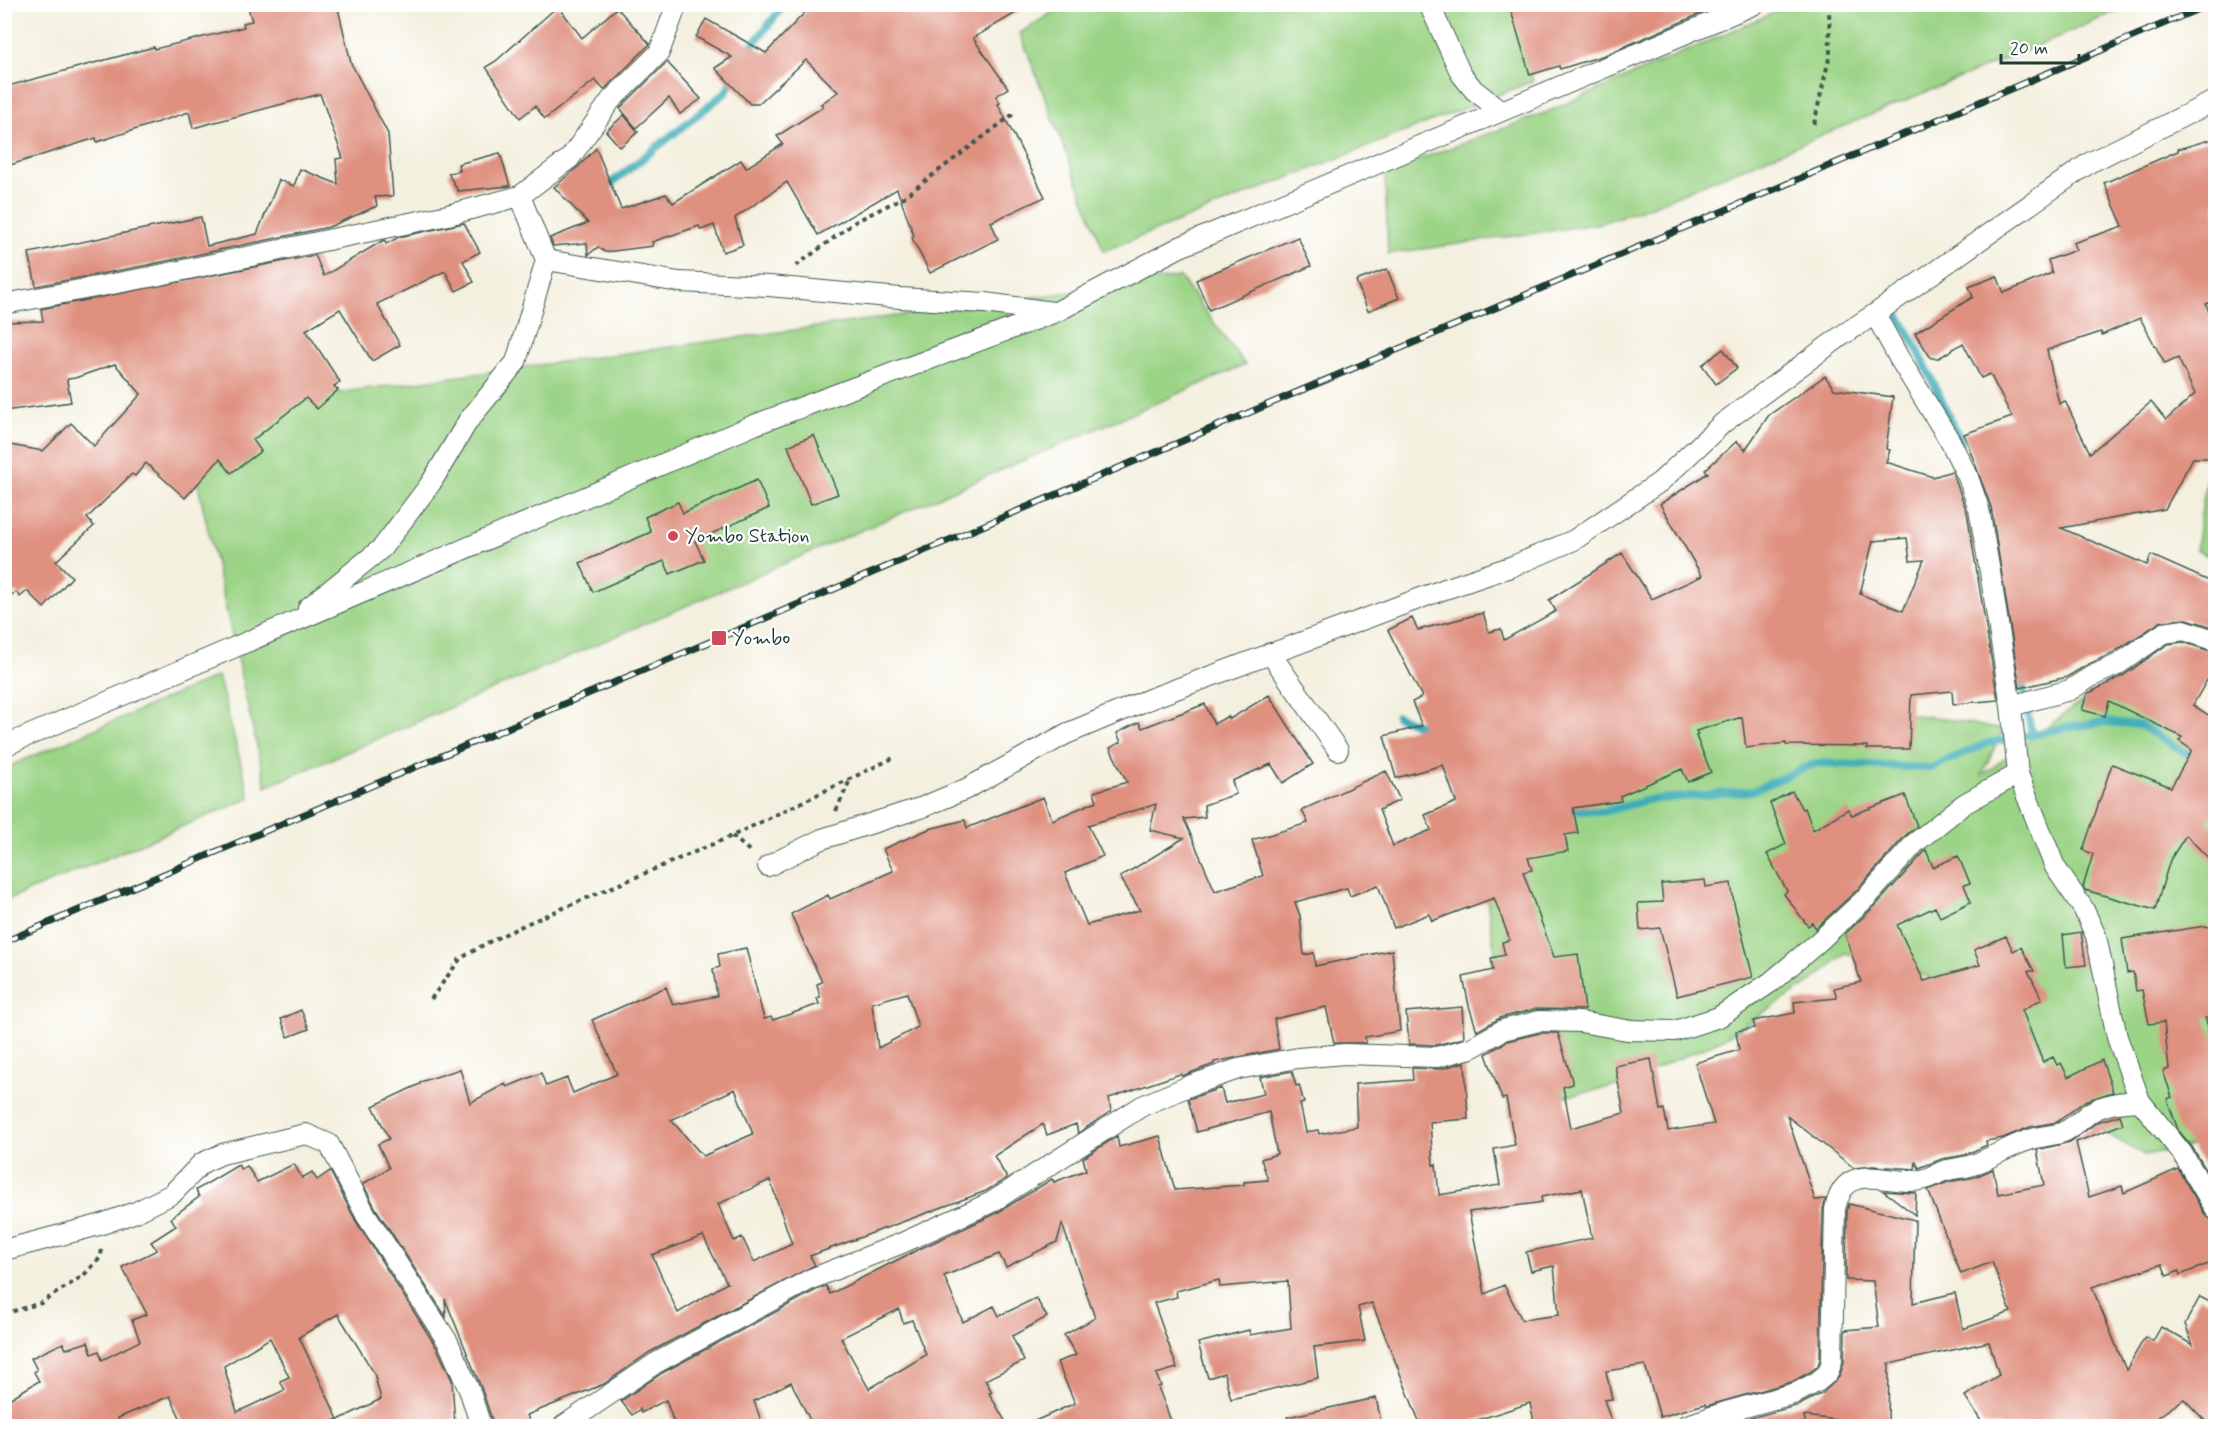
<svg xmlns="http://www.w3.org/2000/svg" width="2220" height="1431" viewBox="0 0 2220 1431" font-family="Mynerve,sans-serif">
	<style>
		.green { fill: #9cd487; stroke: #5e885e; stroke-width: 1.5 }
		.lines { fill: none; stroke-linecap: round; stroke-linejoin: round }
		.stream { stroke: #3dadb8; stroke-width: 8 }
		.building { fill: #df907f; fill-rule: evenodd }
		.minor-casing { stroke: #3f584e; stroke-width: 22 }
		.path { stroke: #3f584e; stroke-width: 4; stroke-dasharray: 4.5 4.5; stroke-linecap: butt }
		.minor { stroke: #fff; stroke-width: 20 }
		.rail-casing { stroke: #1f3d34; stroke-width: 7 }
		.rail { stroke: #fff; stroke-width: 4.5; stroke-dasharray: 14; stroke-linecap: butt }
		.poi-dot { fill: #d1495b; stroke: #fff; stroke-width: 2 }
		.labels { text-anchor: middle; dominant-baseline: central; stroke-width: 4.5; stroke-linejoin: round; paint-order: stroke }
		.poi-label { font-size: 20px; fill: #1f3d34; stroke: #fff; text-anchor: start }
	</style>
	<rect width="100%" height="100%" fill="#fff"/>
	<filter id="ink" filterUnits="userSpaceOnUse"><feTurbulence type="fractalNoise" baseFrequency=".0167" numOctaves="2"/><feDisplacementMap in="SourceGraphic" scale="12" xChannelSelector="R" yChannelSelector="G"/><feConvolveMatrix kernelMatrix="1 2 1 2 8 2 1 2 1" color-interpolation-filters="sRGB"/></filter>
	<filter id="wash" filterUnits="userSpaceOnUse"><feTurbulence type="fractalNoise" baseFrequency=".008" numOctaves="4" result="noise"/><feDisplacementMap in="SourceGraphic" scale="24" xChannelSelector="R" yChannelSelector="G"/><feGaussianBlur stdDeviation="1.35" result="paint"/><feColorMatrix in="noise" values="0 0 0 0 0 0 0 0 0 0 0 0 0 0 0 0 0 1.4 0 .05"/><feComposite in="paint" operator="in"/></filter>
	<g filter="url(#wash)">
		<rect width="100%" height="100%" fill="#f4f0df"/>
		<g class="green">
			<path d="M1793 4 2130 5 2049 41 1644 209 1597 224 1388 254 1385 172 1547 112Z"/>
			<path d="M1064 5H1512L1533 81 1104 251 1020 33Z"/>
			<path d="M1180 277 1245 365 266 787 182 414Z"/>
			<path d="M2208 465 2215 468V559L2196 550Z"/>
			<path d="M218 676 250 798 5 901V768Z"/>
			<path d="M2108 682 2215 745V1142L2144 1155 2075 1116 2031 1029 1919 973 1845 953 1813 981 1721 1040 1616 1086 1518 1106 1480 853 1600 752 1768 698 1941 718 2003 730 1981 776Z"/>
		</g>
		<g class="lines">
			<g class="stream">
				<path d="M747 52 785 4"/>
				<path d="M604 189 726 92 734 76"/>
				<path d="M1896 311 1915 344 1961 442"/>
				<path d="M2007 627 2016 658"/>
				<path d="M2021 679 2032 735"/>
				<path d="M1397 716 1428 729"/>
				<path d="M1564 809 1603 812 1648 800 1752 791 1816 763 1930 768 1988 743 2063 728 2106 722 2140 725 2196 759"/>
			</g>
		</g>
		<g id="blocks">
			<g class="building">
				<path d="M247 4H337L351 63 388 134 393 196 375 197 377 206 329 227 148 265 36 286 29 253 201 217 207 246 257 234 279 180 294 186 300 169 338 184 336 159 343 158 320 94 193 128 189 112 97 142 96 138 4 167V87L154 47 155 49 244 27 243 23 252 21Z"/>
				<path d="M813 4H1031L973 38 1008 88 996 96 1000 103 998 104 1045 197 991 222 998 239 930 273 912 238 914 236 897 189 818 235 787 182 735 218 743 245 723 252 714 225 701 230 699 226 652 242 653 246 605 252 598 247 588 255 587 243 553 246 550 238 588 223 554 187 578 167 596 148 621 209 666 194 673 203 741 160 746 168 783 144 777 136 823 107 821 104 838 92 806 60 758 104H750L715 68 732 57 696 37 706 19 766 53Z"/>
				<path d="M1509 4H1723L1605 55 1560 69 1559 66 1530 75Z"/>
				<path d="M558 6 582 38 617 8 650 44 604 90 595 80 545 119 535 106 520 118 486 67 496 61Z"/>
				<path d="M667 62 701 99 680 114 669 98 636 128 620 108Z"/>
				<path d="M624 115 638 132 620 147 606 131Z"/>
				<path d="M2216 138V300L2206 304 2216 333V458H2193L2165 509 2061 528 2147 565 2151 555 2216 584V628L2187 619 2162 621 2111 654 2087 665 2067 677 2020 688 1991 507 1964 434 2012 417 1990 374 1981 378 1963 343 1939 358H1931L1915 333 1973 297 1969 287 1997 276 2004 293 2052 273 2048 260 2076 250 2073 243 2123 226 2104 183 2178 151V149ZM2140 318 2165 364 2178 358 2195 394 2166 420 2151 402 2090 453 2065 401 2059 404 2047 350 2101 332 2102 335Z"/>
				<path d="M500 153 510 186 458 191 448 173 460 171 458 164Z"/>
				<path d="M464 223 480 252 463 261 474 282 456 291 445 271 377 304 400 345 372 361 340 309 306 330 340 382 334 386 338 390 317 409 306 398 253 440 261 451 231 473 220 459 185 498 146 463 135 476 132 474 87 518 94 526 56 561 72 577 44 608 27 591 20 597 16 592 4 600V444L43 451 71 423 94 446 141 394 115 364 75 378 68 379 67 381 71 402 4 411V322L43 321 41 309 315 255 324 276 382 241 385 240 386 244 399 237Z"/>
				<path d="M1298 237 1311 266 1209 310 1196 280Z"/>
				<path d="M1387 269 1399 298 1368 311 1356 281Z"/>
				<path d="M1723 349 1737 368 1716 384 1702 365Z"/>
				<path d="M1825 376 1834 389 1893 397 1886 449 1890 450 1886 462 1933 477 1952 471 1967 512 1998 700 1953 704 1952 691 1911 695 1909 749H1867V746L1786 745V743L1746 748 1742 717 1696 731 1698 735 1696 736 1711 772 1688 782 1682 769 1620 796 1621 801 1573 808 1578 833 1565 835 1568 851 1528 858 1532 870 1523 872 1554 957 1578 954 1585 1010 1536 1009 1500 1018 1477 1031 1469 1006 1463 977 1493 970 1491 958 1505 955 1502 942 1510 940 1494 898 1432 921 1429 914 1394 928 1378 885 1350 896 1347 888 1295 902 1300 916 1304 955 1314 953 1315 966 1392 950 1400 1031 1365 1037 1366 1043H1334L1326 1007 1274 1019 1279 1049 1214 1062V1064L1182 1076 1181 1074 1177 1075 1109 1098 1111 1111 1078 1133 1076 1124 1047 1135 1043 1124 994 1156 1007 1178 986 1191 810 1256 815 1265 650 1352 604 1384 527 1415 531 1426H494L481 1387 445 1299 446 1317 376 1209 363 1184 389 1168 378 1144 389 1139 373 1106 420 1084V1082L460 1069 470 1103 505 1084 507 1087 541 1073 546 1086 567 1078 573 1093 617 1074 592 1020 666 987 673 1005 717 996 713 969 720 967 718 954 746 948 764 1019 771 1017 773 1020 819 1004 817 998 820 997 817 984 822 982 791 914 828 895 830 899 893 871 883 849 929 829 965 820 967 828 1043 797 1052 820 1097 801 1094 792 1127 782 1110 748 1121 742 1117 733 1139 722 1142 728 1205 704 1214 724 1228 716 1230 719 1269 695 1313 764 1283 783 1271 764 1232 781 1236 794 1204 805 1205 817 1184 819 1215 891 1263 876 1252 840 1308 823 1302 810 1386 771 1400 800 1379 810 1393 846 1431 830 1425 815 1456 802 1443 765 1396 778 1384 736 1422 726 1412 702 1422 697 1388 630 1412 618 1418 630 1483 613 1489 632 1501 629 1504 640 1556 611 1549 600 1622 553 1652 599 1702 576 1660 504 1708 473 1705 470 1737 441 1745 450 1769 415ZM1907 538 1910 561 1924 560 1903 611 1860 594 1873 541ZM1156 804 1150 830 1184 838 1120 877 1140 910 1087 925 1065 873 1103 856 1088 825ZM907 993 918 1027 878 1048 872 1003ZM735 1089 753 1134 703 1156 671 1120ZM770 1180 792 1244 754 1262 742 1237 734 1241 718 1204ZM703 1236 727 1283 678 1313 652 1255Z"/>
				<path d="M814 435 838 494 811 504 788 446Z"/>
				<path d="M757 480 769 508 695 541 704 560 670 574 664 561 593 592 580 563 651 532 645 517 678 502 683 513Z"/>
				<path d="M2183 642 2216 653V664L2193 705 2216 720V808L2207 822 2216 829V866L2186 835 2170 860 2155 910 2085 890 2083 887 2093 854 2083 850 2112 764 2171 787 2192 750 2179 741 2182 737 2109 701 2105 716 2082 710 2087 694 2124 675 2168 644Z"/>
				<path d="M1792 791 1802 809 1805 808 1813 830 1848 809 1852 815 1905 795 1917 826 1906 835 1858 889 1816 928 1812 923 1808 926 1784 894 1787 891 1767 854 1786 844 1770 803Z"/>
				<path d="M1926 850 1933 867 1958 856 1970 883 1964 885 1971 902 1940 917 1935 907 1897 925 1924 981 1980 965 1974 950 2006 936 2013 951 2021 947 2034 971H2028L2042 999 2022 1010 2043 1062 2053 1057 2057 1065 2061 1063 2068 1077 2102 1060 2113 1092 2085 1101 2057 1122 2030 1127 2003 1138 1986 1141 1987 1145 1965 1155 1942 1159 1919 1168 1916 1162 1915 1169 1873 1166 1854 1168 1787 1116 1815 1200 1826 1199 1823 1209 1820 1359 1818 1366 1810 1372 1792 1382 1706 1406 1705 1404 1660 1417 1645 1365 1606 1371 1612 1399 1604 1400 1613 1426H1535L1530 1403 1459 1426H1421L1372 1303 1358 1307 1365 1341 1314 1347 1318 1378 1231 1399 1224 1373 1208 1378 1198 1343 1249 1330 1250 1335 1291 1328 1288 1281 1220 1287 1219 1280 1176 1291 1177 1297 1154 1303 1177 1368 1156 1374 1161 1386 1158 1387 1173 1426H1024L1075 1403 1057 1362 1076 1355 1064 1335 1095 1318 1062 1224 1057 1242 1006 1267 999 1254 944 1276 963 1322 994 1306 999 1316 1036 1298 1047 1317 1012 1336 1024 1361 985 1380 992 1392 989 1393 1008 1426H813L791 1382 754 1401 763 1426H675L666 1400 641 1413 640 1409 632 1415 621 1401 662 1373 816 1290 826 1286 830 1294 917 1250 997 1213 1052 1179 1054 1182 1086 1170 1083 1158 1117 1136 1119 1147 1160 1136 1175 1190 1244 1185V1182L1268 1180 1261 1159 1277 1154 1269 1112 1197 1132 1188 1099 1221 1088 1225 1103 1264 1094 1260 1077 1292 1071 1296 1086 1299 1085 1304 1103 1300 1104 1306 1132 1318 1130 1319 1134 1357 1127 1355 1084 1413 1080 1412 1068 1440 1069 1465 1062 1468 1119 1430 1122 1433 1165 1436 1164 1439 1195 1500 1185 1494 1149 1515 1145 1506 1098 1502 1099 1486 1054 1507 1041 1540 1033H1558L1573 1084 1563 1087 1571 1128 1624 1113 1615 1066 1651 1059 1660 1110 1664 1109 1668 1131 1714 1124 1695 1063 1739 1050 1736 1031 1755 1028 1753 1021 1795 1013 1794 1002 1837 998 1834 988 1861 982 1845 934 1876 905ZM1582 1189 1592 1238 1526 1252 1531 1271 1554 1266 1559 1315 1522 1320 1504 1285 1485 1294 1469 1212 1537 1203 1542 1202 1541 1197ZM899 1309 903 1323 912 1320 926 1355 869 1389 841 1338Z"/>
				<path d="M1705 880 1706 887 1731 883 1734 903 1753 977 1677 996 1660 928 1640 930 1638 903 1663 902 1661 884Z"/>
				<path d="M2205 926 2216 929V1016L2205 1018 2216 1046V1186L2192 1147 2178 1130 2167 1099 2172 1097 2163 1071 2169 1069 2164 1022 2149 1024 2142 990 2136 991 2133 972 2127 973 2122 939Z"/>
				<path d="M2081 932 2086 965 2066 967 2063 935Z"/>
				<path d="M1462 1007 1464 1038 1436 1045 1409 1044 1406 1012Z"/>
				<path d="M301 1010 309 1029 288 1037 281 1019Z"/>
				<path d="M2120 1115 2123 1124 2076 1142 2089 1197 2122 1186 2124 1193 2178 1169 2206 1216 2216 1222V1261L2180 1275 2179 1271 2167 1276 2162 1264 2092 1287 2126 1370 2145 1337 2153 1341 2161 1327 2193 1345 2185 1324 2200 1297 2216 1305V1426H2210L2184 1399 2158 1417 2159 1426H1984L1965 1396 1999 1375 1989 1342 1889 1364 1888 1426H1862L1863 1423 1804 1416 1806 1426H1721L1799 1405 1823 1393 1839 1377 1844 1362 1845 1330 1879 1327 1873 1281 1846 1280 1847 1211 1849 1204 1915 1220 1913 1303 1955 1293 1963 1329 2011 1312 1992 1262 1961 1274 1928 1190 1948 1182 1975 1177 1993 1169 1998 1194 2044 1185 2037 1150 2070 1142 2097 1122Z"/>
				<path d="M294 1164 302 1178 312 1172 317 1180 330 1171 356 1221 437 1348 452 1380 455 1426H326L381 1399 374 1373 338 1314 299 1337 338 1419 321 1426H184L170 1396 118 1418 121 1426H4V1402L39 1381 34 1372 37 1370 31 1358 63 1343 66 1349 88 1342 92 1354 99 1351 102 1360 140 1341 132 1320 147 1314 122 1267 157 1250 151 1242 176 1226 171 1218 199 1197 196 1190 238 1165 241 1169 247 1166 257 1182ZM270 1338 289 1377 280 1381 285 1390 237 1412 224 1366Z"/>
				<path d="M1883 1191 1916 1193 1915 1215 1893 1198Z"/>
				<path d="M1376 1398 1382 1426H1288L1287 1417Z"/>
			</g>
		</g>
	</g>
	<g filter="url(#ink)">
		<use href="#blocks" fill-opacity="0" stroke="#3f584e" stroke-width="1.5"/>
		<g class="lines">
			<defs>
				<g id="minor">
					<path d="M1429 4 1461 74 1474 90 1501 111"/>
					<path d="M546 260 679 282 769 286 900 298 985 303 1053 312"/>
					<path d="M4 304 150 277 448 215 520 196 570 158 611 100 659 53 677 4"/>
					<path d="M1875 314 1899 358 1950 441 1968 477 1979 509 1990 572 2011 706 2018 774 2055 867 2083 908 2096 936 2117 1037 2140 1101 2182 1153 2216 1210"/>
					<path d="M308 608 382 548 431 483 468 421 516 362 546 260 520 196"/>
					<path d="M1270 653 1338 750"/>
					<path d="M2011 706 2070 690 2092 676 2117 665 2164 633 2184 630 2216 641"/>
					<path d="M4 746 754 425 1056 312 1180 247 1755 4"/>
					<path d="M768 866 822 839 923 807 966 789 1066 734 1152 698 1445 589 1513 566 1574 540 1660 482 1723 423 1844 334 1875 314 2089 163 2216 100"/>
					<path d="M4 1250 99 1225 136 1212 172 1194 202 1163 222 1154 306 1134 329 1144 366 1215 448 1342 470 1392 481 1426"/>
					<path d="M563 1426 656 1363 811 1279 902 1243 992 1202 1142 1106 1189 1086 1238 1069 1298 1058 1345 1054 1437 1057 1471 1048 1503 1030 1539 1021 1580 1022 1627 1030 1675 1031 1719 1017 1771 982 1816 944 1867 897 1915 843 1964 804 2018 774"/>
					<path d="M1685 1426 1726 1412 1796 1393 1817 1382 1828 1373 1832 1361 1835 1209C1847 1152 1894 1193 1931 1177 1936 1175 1941 1171 1948 1170 1957 1168 1966 1168 1975 1164 1993 1157 2010 1146 2029 1140 2039 1136 2051 1136 2061 1133 2073 1129 2081 1119 2091 1112 2106 1103 2122 1102 2140 1101"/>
				</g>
			</defs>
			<use href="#minor" class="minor-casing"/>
			<g class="path">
				<path d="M1814 124 1830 54 1829 4"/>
				<path d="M796 266 855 222 904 197 1016 112"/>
				<path d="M836 811 850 780"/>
				<path d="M732 836 752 853"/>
				<path d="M431 999 460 959 485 944 526 924 732 836 893 758"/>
				<path d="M4 1314 41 1303 84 1275 100 1258 103 1246"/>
			</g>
			<use href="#minor" class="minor"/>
			<defs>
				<path id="rail" d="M4 942 2210 4"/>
			</defs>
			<use href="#rail" class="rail-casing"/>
			<use href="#rail" class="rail"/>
		</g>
	</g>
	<g class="poi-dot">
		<circle cx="673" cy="536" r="6"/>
		<rect x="711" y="630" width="16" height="16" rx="3"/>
	</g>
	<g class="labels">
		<g class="poi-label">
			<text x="685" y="536">Yombo Station</text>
			<text x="732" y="638">Yombo</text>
		</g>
	</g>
	<rect width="2220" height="1431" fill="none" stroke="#fff" stroke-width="24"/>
	<path d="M2001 54v9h78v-9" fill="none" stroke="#1f3d34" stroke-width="3"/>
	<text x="2010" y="54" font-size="18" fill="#1f3d34" stroke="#ffffff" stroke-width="4.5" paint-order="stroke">20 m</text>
</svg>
